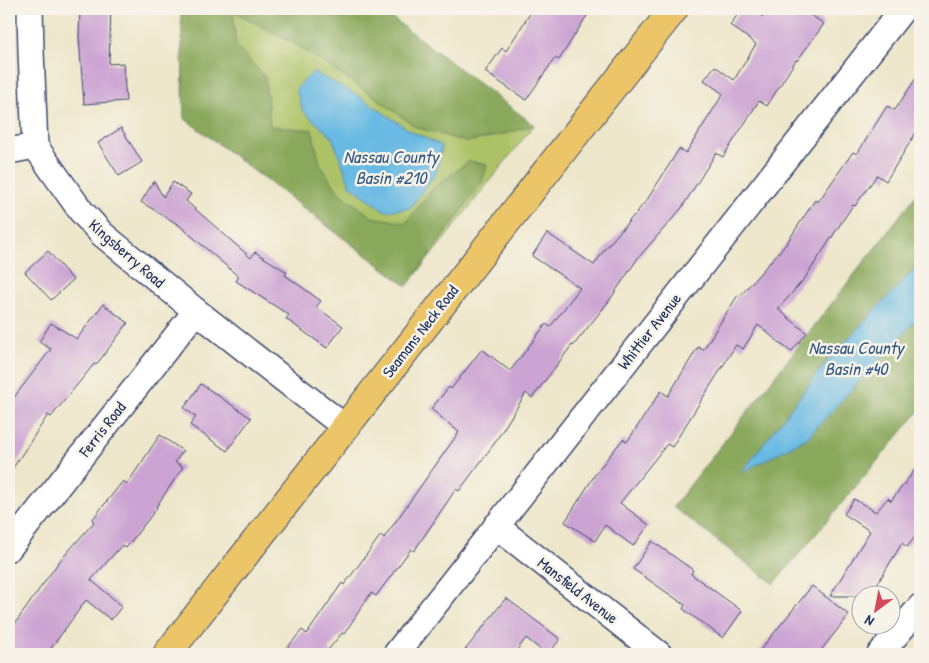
<svg xmlns="http://www.w3.org/2000/svg" width="929" height="663" viewBox="0 0 929 663" font-family="'Patrick Hand',sans-serif">
	<style>
		.green { fill: #adc266; stroke: #647862 }
		.forest { fill: #8aa85b; stroke: #526c5c }
		.water { fill: #68b9e3; stroke: #4274a0 }
		.building { fill: #cca4d3 }
		.lines { fill: none; stroke-linecap: round; stroke-linejoin: round }
		.minor-casing { stroke: #3b4a6e; stroke-width: 28 }
		.major-casing { stroke: #3b4a6e; stroke-width: 30 }
		.minor { stroke: #fff; stroke-width: 25 }
		.major { stroke: #edc569; stroke-width: 28 }
		.labels { text-anchor: middle; dominant-baseline: central; stroke-width: 5; stroke-linejoin: round; paint-order: stroke }
		.street-label { font-size: 16px; fill: #1b2f5e; stroke: #f7f3e8 }
		.water-label { font-size: 18px; font-style: italic; fill: #325886; stroke: #f7f3e8 }
	</style>
	<rect width="100%" height="100%" fill="#f7f3e8"/>
	<filter id="ink" filterUnits="userSpaceOnUse"><feTurbulence type="fractalNoise" baseFrequency=".02" numOctaves="2"/><feDisplacementMap in="SourceGraphic" scale="10" xChannelSelector="R" yChannelSelector="G"/><feConvolveMatrix kernelMatrix="1 2 1 2 8 2 1 2 1" color-interpolation-filters="sRGB"/></filter>
	<filter id="wash" filterUnits="userSpaceOnUse"><feTurbulence type="fractalNoise" baseFrequency=".0096" numOctaves="4" result="noise"/><feDisplacementMap in="SourceGraphic" scale="20" xChannelSelector="R" yChannelSelector="G"/><feGaussianBlur stdDeviation="1.12" result="paint"/><feColorMatrix in="noise" values="0 0 0 0 0 0 0 0 0 0 0 0 0 0 0 0 0 1.4 0 .05"/><feComposite in="paint" operator="in"/></filter>
	<g filter="url(#wash)">
		<rect width="100%" height="100%" fill="#eee6ca"/>
		<path class="green" d="M181 9H380L534 125 407 286 184 118Z"/>
		<g class="forest">
			<path d="M181 9H380L534 125 497 136 466 142 416 127 375 97 295 44 233 11 236 46 265 77 270 126 312 130 320 164 339 193 372 217 406 223 431 190 469 161 487 165 482 182 407 286 184 118Z"/>
			<path d="M920 190V410L774 584 673 507Z"/>
		</g>
		<g class="water">
			<path d="M313 72 357 95 409 130 442 146 436 173 410 208 385 211 350 185 332 137 303 111 296 89Z"/>
			<path d="M920 263V315L915 321 807 438 741 473 829 359Z"/>
		</g>
		<g id="blocks">
			<g class="building">
				<path d="M80 9H111L109 64 123 63 126 101 84 104 79 37Z"/>
				<path d="M533 9H591L559 60 555 58 526 100 485 72 502 48 506 51Z"/>
				<path d="M742 9H752L763 17 769 9H802L824 24 797 61 796 60 767 106 759 101 723 157 716 153 681 209 638 258 609 301 573 346 572 345 532 398 526 393 494 444 459 491 456 489 414 551 411 549 376 596 371 593 344 634 342 633 328 650 333 654H282L302 630 307 634 342 583 344 585 381 535 384 538 459 432 431 409 449 387 451 389 482 349 510 371 546 324 550 327 580 288 532 256 547 233 594 265 605 249 647 200 679 149 686 153 723 94 704 80 715 66 734 80 756 44 730 25Z"/>
				<path d="M920 72V126L886 181 877 175 855 206 853 205 805 278 778 309 807 333 791 352 758 325 743 349 736 345 672 447 667 444 620 503 649 525 633 546 605 525 595 541 565 522 598 470 623 439 627 442 661 391 668 396 698 347 703 350 738 295 740 296 786 244 815 200 818 202 853 152 857 154 887 106 895 110Z"/>
				<path d="M121 128 142 162 119 176 98 143Z"/>
				<path d="M154 181 163 197 173 182 191 194 186 201 251 258 255 252 287 272 285 275 321 301 316 307 343 326 327 348 286 319 289 315 236 281 239 277 179 225 141 202Z"/>
				<path d="M48 251 73 280 51 300 25 272Z"/>
				<path d="M103 304 128 323 96 365 94 364 51 417 48 415 9 474V404L51 349 39 342 51 323 77 339Z"/>
				<path d="M201 384 251 418 227 451 190 425 196 417 184 408Z"/>
				<path d="M160 435 183 451 175 462 183 467 156 507 157 508 126 548 122 545 91 580 122 606 111 620 86 600 47 654H9V632L58 563 94 522 92 520 123 481 127 484Z"/>
				<path d="M920 463V531L907 547 902 543 870 596H830L870 531 844 514 854 499 876 512 888 498 891 501Z"/>
				<path d="M652 541 693 570 691 574 742 611 723 638 683 609 685 605 633 569Z"/>
				<path d="M812 586 849 615 818 654H757Z"/>
				<path d="M506 598 560 639 549 654H546L526 638 514 654H462Z"/>
			</g>
		</g>
	</g>
	<g filter="url(#ink)">
		<use href="#blocks" fill-opacity="0" stroke="#3b4a6e" stroke-width="1"/>
		<g class="lines">
			<defs>
				<g id="minor">
					<path d="M30 9 31 51 35 146 81 211 102 234 196 311 345 427"/>
					<path d="M9 151 35 146"/>
					<path d="M496 526 659 654"/>
					<path d="M9 548 196 311"/>
					<path d="M396 654 903 9"/>
					<path d="M880 654 920 607"/>
				</g>
				<path id="major" d="M167 654 674 9"/>
			</defs>
			<use href="#minor" class="minor-casing"/>
			<use href="#major" class="major-casing"/>
			<use href="#minor" class="minor"/>
			<use href="#major" class="major"/>
		</g>
	</g>
	<g class="labels">
		<g class="street-label">
			<text transform="translate(127 253) rotate(41)">Kingsberry Road</text>
			<text transform="translate(420 331) rotate(-52)">Seamans Neck Road</text>
			<text transform="translate(649 331) rotate(-52)">Whittier Avenue</text>
			<text transform="translate(102 429) rotate(-52)">Ferris Road</text>
			<text transform="translate(578 590) rotate(38)">Mansfield Avenue</text>
		</g>
		<g class="water-label">
			<text x="391" y="156">Nassau County<tspan x="391" dy="21">Basin #210</tspan></text>
			<text x="856" y="347">Nassau County<tspan x="856" dy="21">Basin #40</tspan></text>
		</g>
	</g>
	<rect width="929" height="663" fill="none" stroke="#f7f3e8" stroke-width="30"/>
	<g transform="translate(876 610) rotate(212)"><circle r="24" fill="#f7f3e8" stroke="#9fa5b1"/>
	<path d="M0-4L9 19L0 12L-9 19Z" fill="#d1495b"/>
	<text y="-8" font-size="14" font-weight="bold" text-anchor="middle" fill="#1b2f5e">N</text>
	</g>
</svg>
